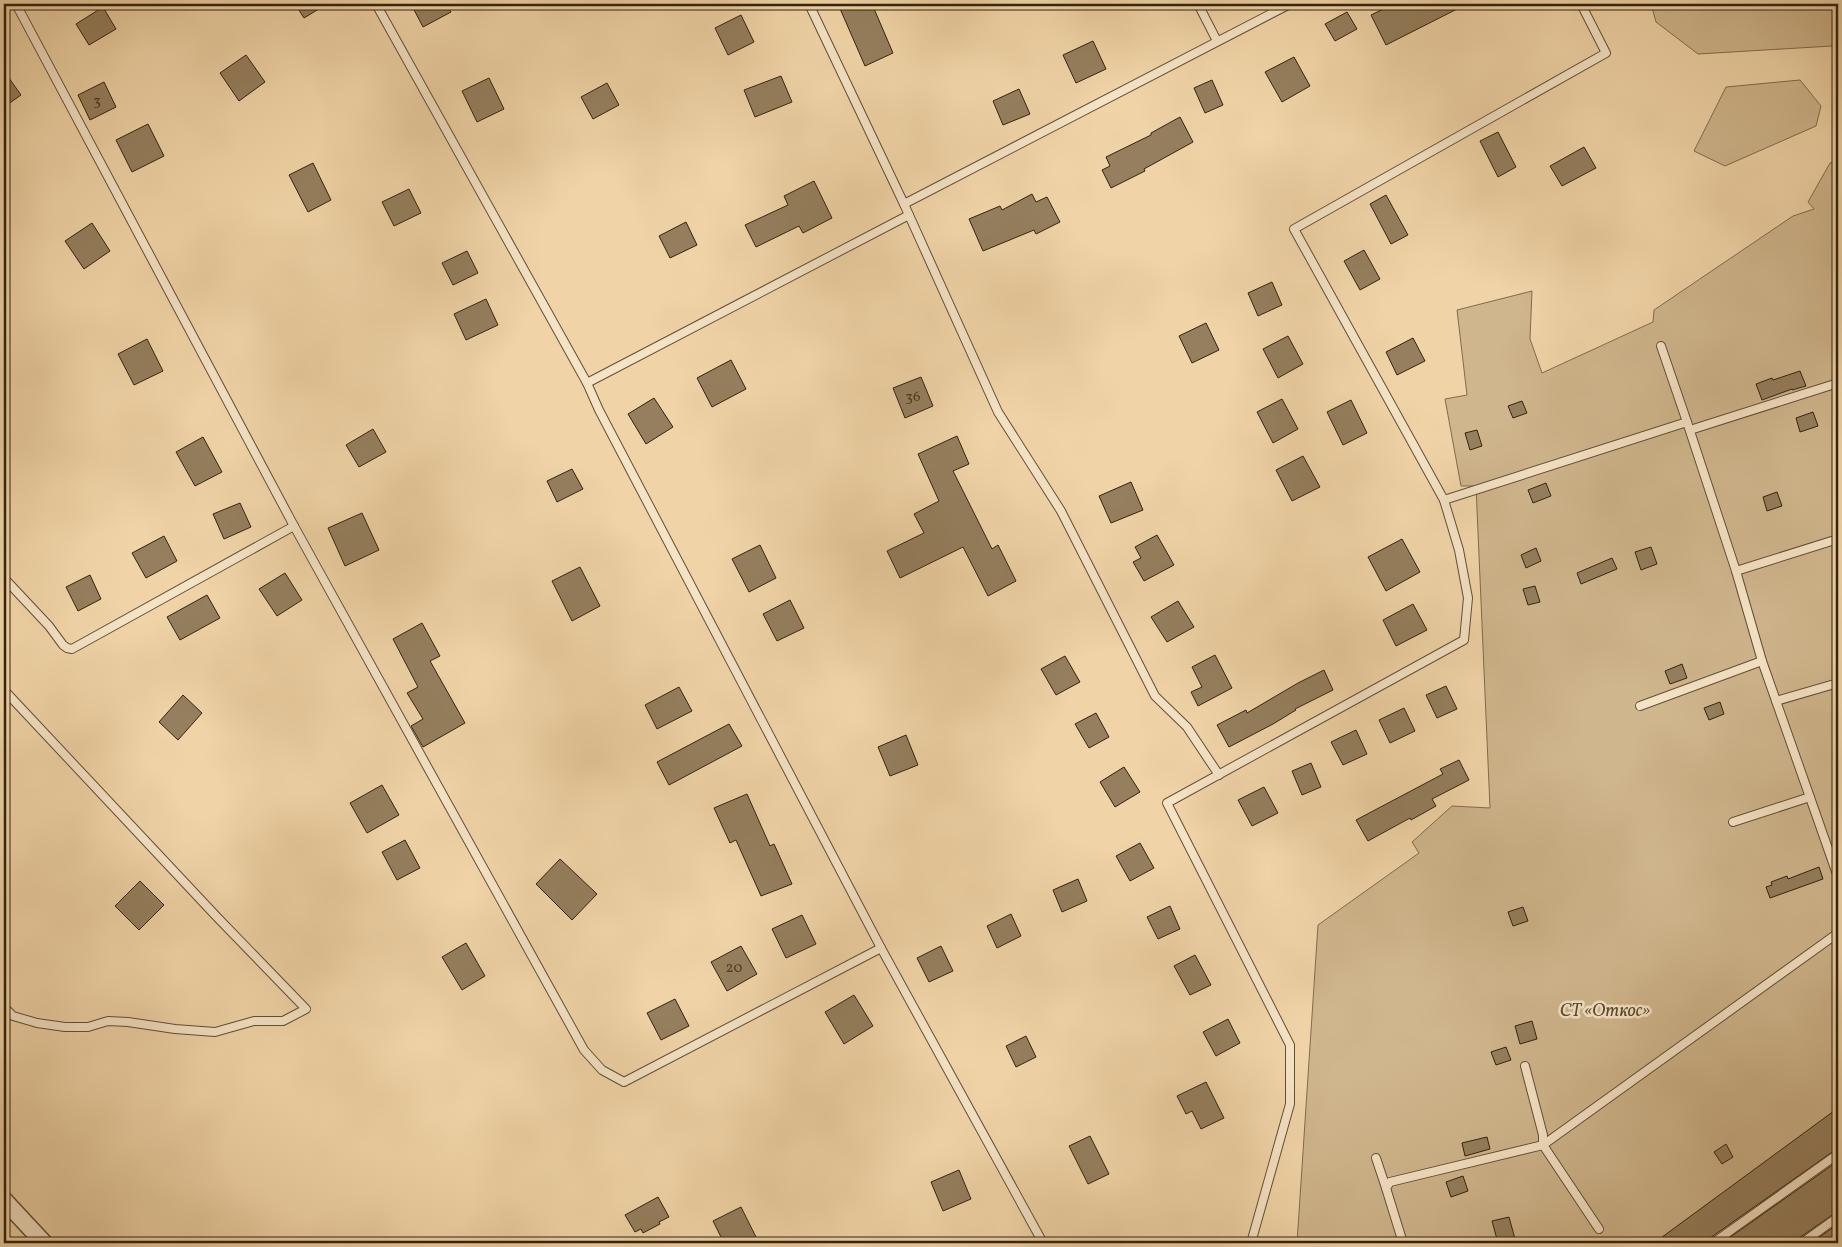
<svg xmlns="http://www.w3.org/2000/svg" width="1842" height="1247" viewBox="0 0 1842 1247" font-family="Vollkorn,serif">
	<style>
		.green { fill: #d0b68d; stroke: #816c4e }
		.building { fill: #957f5e; stroke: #32230f }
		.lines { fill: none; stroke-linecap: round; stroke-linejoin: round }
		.lane-casing { stroke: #624f35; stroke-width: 10 }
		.street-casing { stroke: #624f35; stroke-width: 19 }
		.lane { stroke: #f5e3c6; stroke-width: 8 }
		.street { stroke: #f5e3c6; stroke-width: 16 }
		.labels { text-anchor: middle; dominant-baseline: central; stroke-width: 5; stroke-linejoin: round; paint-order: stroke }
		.number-label { font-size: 15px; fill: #4b3a23 }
		.park-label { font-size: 18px; font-style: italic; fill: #5a482e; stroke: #f5e3c6 }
	</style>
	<rect width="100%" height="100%" fill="#f0d4a7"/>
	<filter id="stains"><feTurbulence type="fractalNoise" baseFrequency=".004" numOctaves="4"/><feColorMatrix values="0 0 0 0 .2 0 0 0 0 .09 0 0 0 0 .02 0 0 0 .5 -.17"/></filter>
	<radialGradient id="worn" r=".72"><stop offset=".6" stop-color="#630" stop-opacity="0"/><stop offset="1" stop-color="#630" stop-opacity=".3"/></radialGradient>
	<g class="green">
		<path d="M1651 4H1838V44L1832 46 1698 54 1656 22Z"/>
		<path d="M1800 80 1821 106 1816 126 1725 166 1694 151 1726 87Z"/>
		<path d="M1838 160V1243H1297L1318 925 1419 853 1412 842 1452 806 1490 808 1476 486H1461L1445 399 1467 395 1457 310 1532 291 1530 339 1542 373 1653 322 1654 310 1793 216 1814 209 1808 202 1830 163Z"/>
	</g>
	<g class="building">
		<path d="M295 4H327L304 18Z"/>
		<path d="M411 4H446L451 12 423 27Z"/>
		<path d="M838 4H872L893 53 865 66Z"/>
		<path d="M1394 4H1467L1386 45 1371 15Z"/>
		<path d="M103 7 116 29 89 45 76 24Z"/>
		<path d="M1347 12 1357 29 1335 41 1325 24Z"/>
		<path d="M741 15 754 42 728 55 715 28Z"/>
		<path d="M1093 41 1106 69 1076 83 1063 55Z"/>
		<path d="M246 55 265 82 239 101 220 73Z"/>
		<path d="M1294 57 1310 86 1282 102 1265 72Z"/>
		<path d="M4 71 21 95 4 107Z"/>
		<path d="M781 76 792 102 755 117 744 90Z"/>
		<path d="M489 78 504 109 477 122 462 91Z"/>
		<path d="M1212 80 1223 105 1205 113 1194 88Z"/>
		<path d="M104 82 116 107 90 120 78 95Z"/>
		<path d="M607 83 619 105 593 119 581 97Z"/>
		<path d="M1019 89 1030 114 1003 125 993 101Z"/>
		<path d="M1180 117 1193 142 1144 169 1145 171 1111 188 1102 170 1110 166 1106 157 1151 135V133Z"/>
		<path d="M148 124 164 156 132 172 116 140Z"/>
		<path d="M1498 132 1516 167 1498 177 1480 141Z"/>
		<path d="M1584 147 1596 168 1562 186 1550 166Z"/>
		<path d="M313 163 331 200 308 212 289 175Z"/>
		<path d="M814 181 832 218 803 233 799 226 756 247 745 225 788 205 784 196Z"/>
		<path d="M409 189 421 213 394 226 382 202Z"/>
		<path d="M1032 194 1036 202 1047 197 1060 222 1036 234 1034 230 983 251 969 219 1000 206 1002 210Z"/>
		<path d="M1386 195 1408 235 1391 244 1370 204Z"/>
		<path d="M686 222 697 245 670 258 659 236Z"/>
		<path d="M92 223 110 251 84 269 65 241Z"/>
		<path d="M1364 250 1380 279 1360 290 1344 261Z"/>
		<path d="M467 251 478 273 453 285 442 263Z"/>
		<path d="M1272 282 1282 305 1258 316 1248 293Z"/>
		<path d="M486 299 498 325 466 340 454 314Z"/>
		<path d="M1206 323 1219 350 1192 363 1179 336Z"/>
		<path d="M1288 336 1303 364 1278 378 1263 349Z"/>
		<path d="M1413 338 1425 361 1397 375 1386 352Z"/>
		<path d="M147 339 163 371 134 385 118 354Z"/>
		<path d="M731 360 746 389 712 407 697 378Z"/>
		<path d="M1800 371 1806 386 1792 390V389L1762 400 1756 384 1772 378 1773 380Z"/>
		<path d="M921 377 933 406 905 418 893 388Z"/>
		<path d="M654 398 673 427 646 444 628 414Z"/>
		<path d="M1282 399 1298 429 1273 443 1257 412Z"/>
		<path d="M1351 400 1367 433 1343 445 1327 412Z"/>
		<path d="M1522 401 1527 413 1513 418 1508 406Z"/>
		<path d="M1813 412 1818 426 1800 432 1796 418Z"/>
		<path d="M373 429 386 452 359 467 346 445Z"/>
		<path d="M1477 430 1482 446 1470 450 1465 433Z"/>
		<path d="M957 436 969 464 953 471 992 549 998 545 1016 581 988 596 963 547 900 578 887 551 924 533 914 514 939 501 918 454Z"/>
		<path d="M203 437 222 472 195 486 176 452Z"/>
		<path d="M1303 456 1320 487 1292 501 1276 470Z"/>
		<path d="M572 469 583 489 557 502 547 481Z"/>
		<path d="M1131 482 1143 510 1111 523 1099 496Z"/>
		<path d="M1546 483 1551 496 1533 503 1528 490Z"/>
		<path d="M1777 492 1782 506 1767 511 1763 497Z"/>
		<path d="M240 503 251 527 224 539 213 514Z"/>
		<path d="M362 513 379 550 345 566 328 528Z"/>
		<path d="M1157 535 1174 565 1144 581 1133 562 1141 558 1135 547Z"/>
		<path d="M164 536 177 561 146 578 132 553Z"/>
		<path d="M1402 539 1420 572 1386 591 1368 557Z"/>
		<path d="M760 545 776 578 749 592 732 559Z"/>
		<path d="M1651 547 1657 564 1641 570 1635 552Z"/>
		<path d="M1536 548 1541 561 1526 568 1521 555Z"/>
		<path d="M1612 558 1617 569 1581 584 1577 573Z"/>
		<path d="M580 567 600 606 572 621 552 581Z"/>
		<path d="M285 573 302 600 277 616 259 589Z"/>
		<path d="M90 575 101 599 78 611 66 587Z"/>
		<path d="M1535 586 1540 602 1528 605 1523 589Z"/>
		<path d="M207 595 220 618 180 640 167 617Z"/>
		<path d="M790 600 804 628 777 641 763 614Z"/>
		<path d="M1178 601 1194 627 1167 642 1151 617Z"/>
		<path d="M1413 604 1427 630 1396 646 1383 620Z"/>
		<path d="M422 623 440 656 430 661 465 723 423 747 411 726 423 719 407 693 418 687 393 639Z"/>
		<path d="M1215 655 1232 688 1198 706 1191 692 1202 687 1192 667Z"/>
		<path d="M1065 656 1080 682 1056 695 1041 669Z"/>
		<path d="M1682 664 1687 678 1670 684 1665 671Z"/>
		<path d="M1324 670 1333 690 1295 709 1296 710 1273 724 1229 747 1217 725 1246 710 1247 713 1298 683Z"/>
		<path d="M1446 686 1457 709 1437 718 1426 695Z"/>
		<path d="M679 687 692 711 657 729 645 705Z"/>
		<path d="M183 695 202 713 178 740 159 722Z"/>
		<path d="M1720 702 1724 714 1709 720 1704 708Z"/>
		<path d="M1404 708 1415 731 1390 743 1379 720Z"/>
		<path d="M1096 713 1109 737 1089 748 1075 724Z"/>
		<path d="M729 724 742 746 669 785 657 762Z"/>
		<path d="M1356 730 1367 754 1343 765 1331 742Z"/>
		<path d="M906 735 918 765 890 776 878 747Z"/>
		<path d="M1459 760 1469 780 1432 799 1436 806 1411 820 1410 818 1368 841 1356 820 1443 774 1440 769Z"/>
		<path d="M1311 763 1321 787 1302 795 1292 771Z"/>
		<path d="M1124 767 1140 792 1115 807 1100 782Z"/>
		<path d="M382 785 399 815 367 833 350 803Z"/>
		<path d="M1264 787 1278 813 1252 826 1238 800Z"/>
		<path d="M747 794 770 846 774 844 792 884 761 896 736 840 730 843 714 808Z"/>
		<path d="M405 840 420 868 397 880 382 852Z"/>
		<path d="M1140 843 1154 868 1130 881 1116 856Z"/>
		<path d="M560 859 597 894 572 920 536 884Z"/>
		<path d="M1819 867 1823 879 1770 898 1766 887 1772 885 1771 882 1787 876 1788 879Z"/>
		<path d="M1078 879 1087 901 1062 912 1053 890Z"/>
		<path d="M140 881 164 905 139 930 115 906Z"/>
		<path d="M1170 906 1180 929 1158 939 1147 917Z"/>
		<path d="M1523 907 1528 921 1513 926 1508 912Z"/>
		<path d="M1011 914 1021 936 997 948 987 926Z"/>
		<path d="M802 915 816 944 786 958 772 929Z"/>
		<path d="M466 943 485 976 462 990 442 957Z"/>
		<path d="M741 946 757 974 727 991 711 962Z"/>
		<path d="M941 946 953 971 929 982 917 958Z"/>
		<path d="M1195 955 1211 985 1190 995 1174 966Z"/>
		<path d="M854 995 873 1026 844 1044 825 1012Z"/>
		<path d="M675 999 689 1026 661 1040 647 1013Z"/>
		<path d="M1228 1019 1240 1043 1216 1056 1203 1032Z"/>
		<path d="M1532 1021 1537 1039 1520 1044 1515 1026Z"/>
		<path d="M1026 1036 1036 1057 1016 1067 1006 1046Z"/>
		<path d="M1506 1047 1511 1060 1496 1065 1491 1052Z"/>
		<path d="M1206 1082 1224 1118 1201 1129 1192 1111 1186 1114 1177 1096Z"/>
		<path d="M1838 1108V1148L1710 1238 1707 1243H1654Z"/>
		<path d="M1090 1136 1109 1174 1088 1184 1069 1146Z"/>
		<path d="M1487 1137 1490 1149 1465 1156 1462 1143Z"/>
		<path d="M1726 1144 1733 1157 1722 1164 1714 1152Z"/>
		<path d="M1838 1161V1211L1799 1238 1796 1243H1722Z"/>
		<path d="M959 1170 971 1199 943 1211 931 1182Z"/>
		<path d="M1463 1176 1468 1191 1451 1197 1446 1182Z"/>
		<path d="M658 1197 669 1217 659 1222 660 1224 643 1233 641 1229 635 1232 625 1215Z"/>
		<path d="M741 1207 759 1243H724L713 1221Z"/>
		<path d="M1509 1217 1515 1239 1498 1243 1492 1221Z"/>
		<path d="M1838 1224V1243H1811Z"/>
	</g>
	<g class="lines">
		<defs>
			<g id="lane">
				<path d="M16 4 294 526 584 1050 602 1070 624 1082 881 948"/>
				<path d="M376 4 587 383 599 410 881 948 1043 1243"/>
				<path d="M809 4 904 204 1290 4"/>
				<path d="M1198 4 1217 41"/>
				<path d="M904 204 998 412 1061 511 1155 696 1187 727 1219 775"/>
				<path d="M1661 346 1687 422"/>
				<path d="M587 383 909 215"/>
				<path d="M1690 430 1838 383"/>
				<path d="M1444 500 1294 229 1606 53 1581 4"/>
				<path d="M1736 571 1838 539"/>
				<path d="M4 578 49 626 63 645 67 648 72 649 294 526"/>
				<path d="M4 690 216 916 306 1009 283 1021H254L215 1032 175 1029 128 1022 108 1021 88 1027H65L37 1023 13 1016 4 1007"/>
				<path d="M1776 701 1838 683"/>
				<path d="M1640 706 1762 661"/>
				<path d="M1733 822 1810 797"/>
				<path d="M1525 1066 1543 1135V1145L1599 1229"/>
				<path d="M1376 1158 1386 1188"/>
				<path d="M1251 1243 1290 1104V1045L1167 803 1464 640 1468 598 1459 550 1444 500 1687 422 1736 571 1762 661 1838 877"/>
				<path d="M1403 1243 1386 1188 1390 1182 1543 1145 1838 933"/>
				<path d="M1713 1243 1838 1154"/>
				<path d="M1802 1243 1838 1217"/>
			</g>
			<path id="street" d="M4 1200 44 1243"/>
		</defs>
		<use href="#lane" class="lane-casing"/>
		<use href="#street" class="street-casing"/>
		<use href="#lane" class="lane"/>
		<use href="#street" class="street"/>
	</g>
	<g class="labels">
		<g class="number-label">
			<text x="97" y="101">3</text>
			<text x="913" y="397">36</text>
			<text x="734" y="968">20</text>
		</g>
		<g class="park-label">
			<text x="1605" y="1011">СТ «Откос»</text>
		</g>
	</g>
	<rect width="1842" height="1247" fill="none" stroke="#f0d4a7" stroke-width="20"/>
	<rect x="5" y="5" width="1832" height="1237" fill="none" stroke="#32230f" stroke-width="2.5"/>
	<rect x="10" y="10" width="1822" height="1227" fill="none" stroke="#32230f"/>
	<rect width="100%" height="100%" filter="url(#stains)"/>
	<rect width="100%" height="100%" fill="url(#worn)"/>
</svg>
